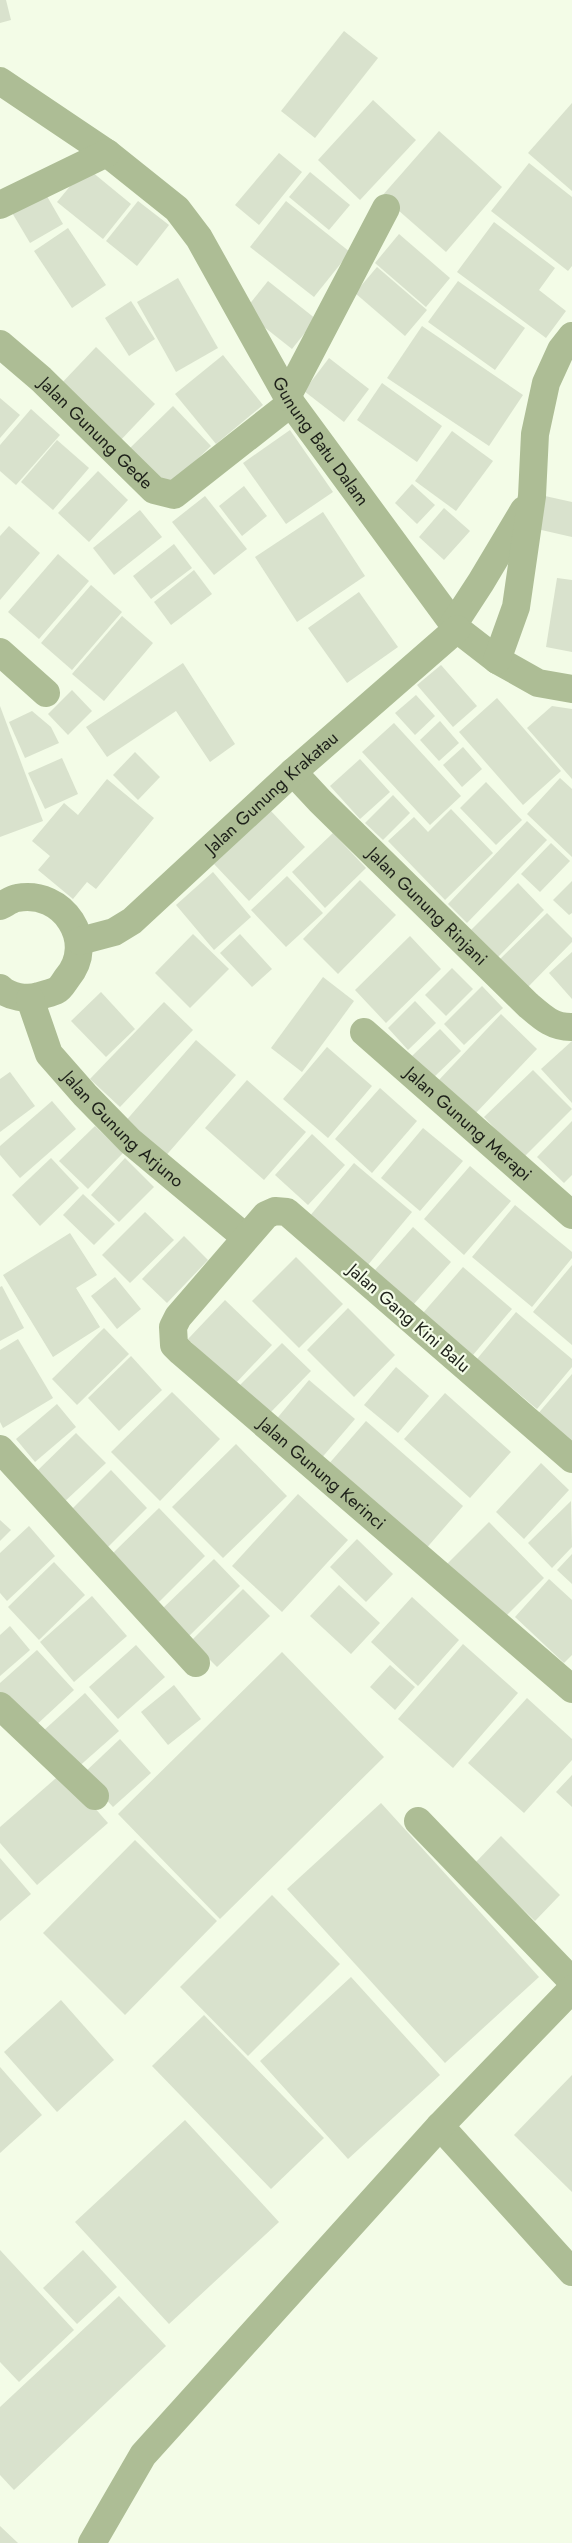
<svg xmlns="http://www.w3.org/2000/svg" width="572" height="2543" viewBox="0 0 572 2543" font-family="Jost,sans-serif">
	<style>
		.building { fill: #d9e2cd }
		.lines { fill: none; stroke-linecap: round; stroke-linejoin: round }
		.minor { stroke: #adbd95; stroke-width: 28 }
		.labels { text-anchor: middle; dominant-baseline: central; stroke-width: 4.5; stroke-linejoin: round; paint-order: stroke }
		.street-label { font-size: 18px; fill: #1d2019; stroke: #f3fce7 }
	</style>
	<rect width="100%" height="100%" fill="#f3fce7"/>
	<g class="building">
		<path d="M0 0H6L11 20 0 23Z"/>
		<path d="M344 31 378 58 315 138 281 111Z"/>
		<path d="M373 100 416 140 360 200 318 160Z"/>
		<path d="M572 103V191L528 153Z"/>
		<path d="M439 131 502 187 446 252 382 196Z"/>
		<path d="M279 153 302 172 259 225 235 205Z"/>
		<path d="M529 163 572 197V266L568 271 491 211Z"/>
		<path d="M86 167 131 204 103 239 57 202Z"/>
		<path d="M310 172 350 205 329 230 289 197Z"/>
		<path d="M44 191 63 224 30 243 11 211Z"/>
		<path d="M138 201 169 225 137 266 106 241Z"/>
		<path d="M286 201 350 252 314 297 250 247Z"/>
		<path d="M494 222 555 268 539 290 566 311 546 338 457 272Z"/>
		<path d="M68 228 106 285 72 308 34 251Z"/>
		<path d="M399 234 450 278 426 307 375 263Z"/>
		<path d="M377 267 427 310 405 336 355 293Z"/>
		<path d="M178 278 218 348 176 372 137 302Z"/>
		<path d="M268 281 316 319 292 349 244 311Z"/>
		<path d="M458 281 525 328 495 370 428 322Z"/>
		<path d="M131 301 155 339 129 356 105 318Z"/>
		<path d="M422 326 523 395 489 446 387 378Z"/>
		<path d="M96 347 155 404 117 444 59 386Z"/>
		<path d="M223 355 263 405 216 444 175 394Z"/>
		<path d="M329 358 369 389 344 422 304 391Z"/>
		<path d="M382 383 442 426 417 462 357 420Z"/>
		<path d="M0 398 20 415 0 438Z"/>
		<path d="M173 406 211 446 165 490 128 450Z"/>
		<path d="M31 409 60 435 16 485 0 471V445Z"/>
		<path d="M290 430 333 492 286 524 243 463Z"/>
		<path d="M452 431 493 461 456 511 415 481Z"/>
		<path d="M57 440 89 468 53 510 21 482Z"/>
		<path d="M98 471 128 500 89 542 58 513Z"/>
		<path d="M412 484 435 505 417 524 395 503Z"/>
		<path d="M244 486 267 516 242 536 219 506Z"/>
		<path d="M205 496 247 549 214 575 172 522Z"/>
		<path d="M545 496 572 502V537L537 529Z"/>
		<path d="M444 508 470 531 444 560 419 537Z"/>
		<path d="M140 510 162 537 114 575 93 548Z"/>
		<path d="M323 512 365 576 297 622 255 557Z"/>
		<path d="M9 526 40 553 0 600V536Z"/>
		<path d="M174 544 192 568 151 599 133 576Z"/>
		<path d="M58 554 89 581 39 639 8 612Z"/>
		<path d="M194 570 212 594 171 625 154 602Z"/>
		<path d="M557 578 572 580V652L546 647Z"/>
		<path d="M91 585 122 612 72 670 41 643Z"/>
		<path d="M359 592 398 647 347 683 308 628Z"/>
		<path d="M122 616 153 643 104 701 72 674Z"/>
		<path d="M183 663 235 744 210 762 176 711 107 757 86 727Z"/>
		<path d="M441 665 477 706 453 727 417 685Z"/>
		<path d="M72 690 92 711 68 735 48 714Z"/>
		<path d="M416 695 435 716 415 735 395 713Z"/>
		<path d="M497 698 561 771 523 805 459 732Z"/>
		<path d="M0 706 43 821 0 837Z"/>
		<path d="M552 706 572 709V779L527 728Z"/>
		<path d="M32 711 51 727 59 743 25 758 9 722Z"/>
		<path d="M440 721 459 743 439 761 420 740Z"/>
		<path d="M394 723 461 796 430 825 362 752Z"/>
		<path d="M463 747 482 769 462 787 443 765Z"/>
		<path d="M135 752 160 777 138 800 113 775Z"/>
		<path d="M62 758 78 794 45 809 28 773Z"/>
		<path d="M360 759 390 792 360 819 330 786Z"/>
		<path d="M560 778 572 789V857L527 814Z"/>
		<path d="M107 779 154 818 96 889 87 882 73 899 38 870 50 856 32 841 64 803 78 815Z"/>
		<path d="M486 782 522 820 496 845 460 808Z"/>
		<path d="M393 795 410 813 383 840 365 823Z"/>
		<path d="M451 809 493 853 445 900 388 841 414 817 428 832Z"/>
		<path d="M270 810 305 847 249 901 214 864Z"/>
		<path d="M527 821 547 840 467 923 448 904Z"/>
		<path d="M333 833 366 868 325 908 292 872Z"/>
		<path d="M551 843 570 861 540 892 521 874Z"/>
		<path d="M213 872 251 917 214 950 176 905Z"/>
		<path d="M287 876 323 913 286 947 251 910Z"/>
		<path d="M360 880 396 915 338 974 303 939Z"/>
		<path d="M572 881V913L569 915 553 900Z"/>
		<path d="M518 883 544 910 497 958 470 931Z"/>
		<path d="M547 913 572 938V942L527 988 499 960Z"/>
		<path d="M193 934 229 969 190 1008 155 973Z"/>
		<path d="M240 934 272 969 252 987 220 953Z"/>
		<path d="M410 936 441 969 386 1023 355 990Z"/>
		<path d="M572 952V999L549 973Z"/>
		<path d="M452 968 473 989 446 1016 425 995Z"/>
		<path d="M323 977 354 1001 302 1072 271 1048Z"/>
		<path d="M482 986 503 1008 464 1045 444 1024Z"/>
		<path d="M101 992 135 1029 106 1057 71 1021Z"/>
		<path d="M415 1001 436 1023 408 1050 388 1028Z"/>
		<path d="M164 1002 193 1030 120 1107 90 1079Z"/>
		<path d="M501 1014 537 1049 474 1115 438 1081Z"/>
		<path d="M440 1029 461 1051 433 1078 412 1056Z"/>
		<path d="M196 1040 236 1075 163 1159 124 1123Z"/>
		<path d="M572 1041V1103L541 1069Z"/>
		<path d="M327 1047 372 1086 328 1138 283 1099Z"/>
		<path d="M533 1070 572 1109 523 1158 484 1117Z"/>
		<path d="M10 1072 35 1106 0 1132V1079Z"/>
		<path d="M247 1080 306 1132 264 1180 205 1128Z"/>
		<path d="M380 1088 417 1121 372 1173 335 1139Z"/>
		<path d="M52 1101 76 1129 20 1178 0 1155V1146Z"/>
		<path d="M572 1121V1175L564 1183 537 1157Z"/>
		<path d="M95 1126 123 1153 88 1189 59 1161Z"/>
		<path d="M423 1128 463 1161 420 1211 381 1178Z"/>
		<path d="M312 1134 345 1165 308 1205 275 1175Z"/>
		<path d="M51 1158 79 1188 40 1226 12 1195Z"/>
		<path d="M125 1158 154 1187 119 1222 91 1195Z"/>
		<path d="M354 1163 412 1212 367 1266 309 1217Z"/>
		<path d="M470 1166 511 1201 464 1255 424 1219Z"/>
		<path d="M83 1194 115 1224 94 1245 63 1215Z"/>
		<path d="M515 1205 572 1252V1258L532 1307 472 1257Z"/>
		<path d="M145 1212 174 1240 130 1283 102 1255Z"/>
		<path d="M413 1227 451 1262 413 1305 375 1270Z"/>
		<path d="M70 1233 97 1275 76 1288 100 1327 53 1357 3 1275Z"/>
		<path d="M184 1236 208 1260 167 1303 142 1279Z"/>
		<path d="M296 1257 343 1304 299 1348 252 1301Z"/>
		<path d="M572 1265V1345L533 1312Z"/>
		<path d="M463 1267 512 1309 473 1355 423 1313Z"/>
		<path d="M115 1277 141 1309 117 1329 91 1296Z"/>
		<path d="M2 1286 24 1328 0 1341V1287Z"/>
		<path d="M225 1300 272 1345 235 1384 188 1339Z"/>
		<path d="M348 1308 395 1355 354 1397 307 1350Z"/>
		<path d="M516 1312 572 1359V1367L537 1409 477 1359Z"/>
		<path d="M104 1328 129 1354 77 1405 52 1379Z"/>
		<path d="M18 1339 53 1398 3 1428 0 1422V1350Z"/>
		<path d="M282 1343 311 1371 268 1415 239 1386Z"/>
		<path d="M131 1356 162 1390 119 1431 88 1398Z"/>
		<path d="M396 1367 429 1396 398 1433 364 1405Z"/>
		<path d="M572 1374V1448L536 1416Z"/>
		<path d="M309 1380 355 1419 319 1461 274 1422Z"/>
		<path d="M172 1392 220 1439 160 1501 111 1452Z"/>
		<path d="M445 1393 511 1452 470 1498 404 1439Z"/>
		<path d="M57 1404 76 1427 35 1462 16 1439Z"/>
		<path d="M366 1421 463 1506 424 1551 327 1466Z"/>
		<path d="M76 1433 106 1463 63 1503 35 1473Z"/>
		<path d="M236 1444 287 1496 223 1558 172 1507Z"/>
		<path d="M541 1463 569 1490 524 1539 496 1512Z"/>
		<path d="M111 1470 147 1508 106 1549 70 1511Z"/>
		<path d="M298 1494 348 1540 282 1612 232 1566Z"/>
		<path d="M571 1501 572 1547 552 1568 528 1543Z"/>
		<path d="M159 1508 205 1556 159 1602 112 1554Z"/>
		<path d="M0 1520 11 1530 0 1541Z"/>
		<path d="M489 1522 544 1578 502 1620 447 1564Z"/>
		<path d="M29 1526 55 1556 7 1601 0 1593V1553Z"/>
		<path d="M357 1539 393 1574 366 1602 330 1567Z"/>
		<path d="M572 1554V1584L557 1570Z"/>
		<path d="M214 1559 240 1586 187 1638 161 1610Z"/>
		<path d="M54 1562 85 1595 39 1640 8 1607Z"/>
		<path d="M549 1579 572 1600V1655L564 1663 515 1617Z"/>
		<path d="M339 1585 380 1623 351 1654 310 1616Z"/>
		<path d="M243 1589 270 1616 217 1667 191 1641Z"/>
		<path d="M92 1596 127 1636 74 1682 40 1642Z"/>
		<path d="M412 1597 459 1640 418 1686 371 1642Z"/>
		<path d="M10 1626 30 1650 0 1676V1635Z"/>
		<path d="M463 1644 518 1693 453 1768 398 1719Z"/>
		<path d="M136 1645 165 1677 118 1719 89 1687Z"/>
		<path d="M37 1650 74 1690 33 1728 0 1692V1683Z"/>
		<path d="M282 1652 384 1757 220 1919 118 1814Z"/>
		<path d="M390 1665 415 1687 395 1710 370 1687Z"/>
		<path d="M174 1685 201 1719 168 1745 141 1712Z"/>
		<path d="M85 1693 119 1731 76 1769 42 1732Z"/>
		<path d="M527 1698 572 1739V1760L524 1813 468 1763Z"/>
		<path d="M120 1739 151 1773 113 1807 83 1774Z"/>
		<path d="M63 1772 108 1823 37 1885 0 1843V1827Z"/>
		<path d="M572 1775V1807L556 1792Z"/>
		<path d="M381 1803 539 1977 445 2063 287 1889Z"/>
		<path d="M501 1836 560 1895 535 1921 475 1863Z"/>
		<path d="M135 1840 217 1921 125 2015 43 1933Z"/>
		<path d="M0 1858 31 1894 0 1921Z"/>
		<path d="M272 1895 340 1964 248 2056 180 1987Z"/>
		<path d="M351 1977 440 2075 348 2159 260 2061Z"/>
		<path d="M61 2000 114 2060 57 2112 4 2052Z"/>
		<path d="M204 2015 324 2138 271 2189 152 2066Z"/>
		<path d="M0 2067 42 2115 0 2153Z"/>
		<path d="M572 2075V2192L514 2135Z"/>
		<path d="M185 2120 279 2222 169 2324 75 2222Z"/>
		<path d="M0 2250 74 2330 19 2382 0 2362Z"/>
		<path d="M83 2250 117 2287 77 2324 43 2288Z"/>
		<path d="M119 2296 166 2346 14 2490 0 2475V2407Z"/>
		<path d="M0 2526 18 2543H0Z"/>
	</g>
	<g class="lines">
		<g class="minor">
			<path id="s1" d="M0 81 107 153 177 209 199 238 291 403 457 629 497 660 538 683 572 689"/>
			<path d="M0 205 107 153"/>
			<path id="s2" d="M0 344 41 379 154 490 174 495 291 403"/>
			<path d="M287 397 386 208"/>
			<path d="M453 625 481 582 524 510"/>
			<path d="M0 652 46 693"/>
			<path d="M497 660 516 607 532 496 535 434 546 383 561 350 572 336"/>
			<path id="s3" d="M293 772 320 801 528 1005C542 1017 552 1027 571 1027"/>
			<path d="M0 906C5 904 11 899 17 898 63 889 98 942 67 978 64 982 61 988 57 990 52 993 44 994 39 996 27 1000 9 997 0 988"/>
			<path id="s4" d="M80 941 114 932 132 921 293 772 457 629"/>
			<path id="s5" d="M30 999 49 1054 85 1095 130 1141 245 1237"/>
			<path id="s6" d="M364 1032 572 1215"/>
			<path d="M0 1449 196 1663"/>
			<path id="s7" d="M572 1459 287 1212 275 1211 266 1215 178 1317 173 1327 174 1345 181 1352 572 1689"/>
			<path d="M0 1706 95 1796"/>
			<path d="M418 1821 572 1981"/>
			<path d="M440 2126 572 2272"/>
			<path d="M92 2543 143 2455 440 2126 572 1989"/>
		</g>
	</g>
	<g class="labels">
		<g class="street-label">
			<text stroke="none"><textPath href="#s2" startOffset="131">Jalan Gunung Gede</textPath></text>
			<text stroke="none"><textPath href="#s1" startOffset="492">Gunung Batu Dalam</textPath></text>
			<text stroke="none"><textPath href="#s4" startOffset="246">Jalan Gunung Krakatau</textPath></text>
			<text stroke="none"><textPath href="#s3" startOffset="190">Jalan Gunung Rinjani</textPath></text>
			<text stroke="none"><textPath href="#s6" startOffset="139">Jalan Gunung Merapi</textPath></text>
			<text stroke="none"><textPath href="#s5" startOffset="164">Jalan Gunung Arjuno</textPath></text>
			<text transform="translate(409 1318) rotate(41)">Jalan Gang Kini Balu</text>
			<text stroke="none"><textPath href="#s7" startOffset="759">Jalan Gunung Kerinci</textPath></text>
		</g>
	</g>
</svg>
